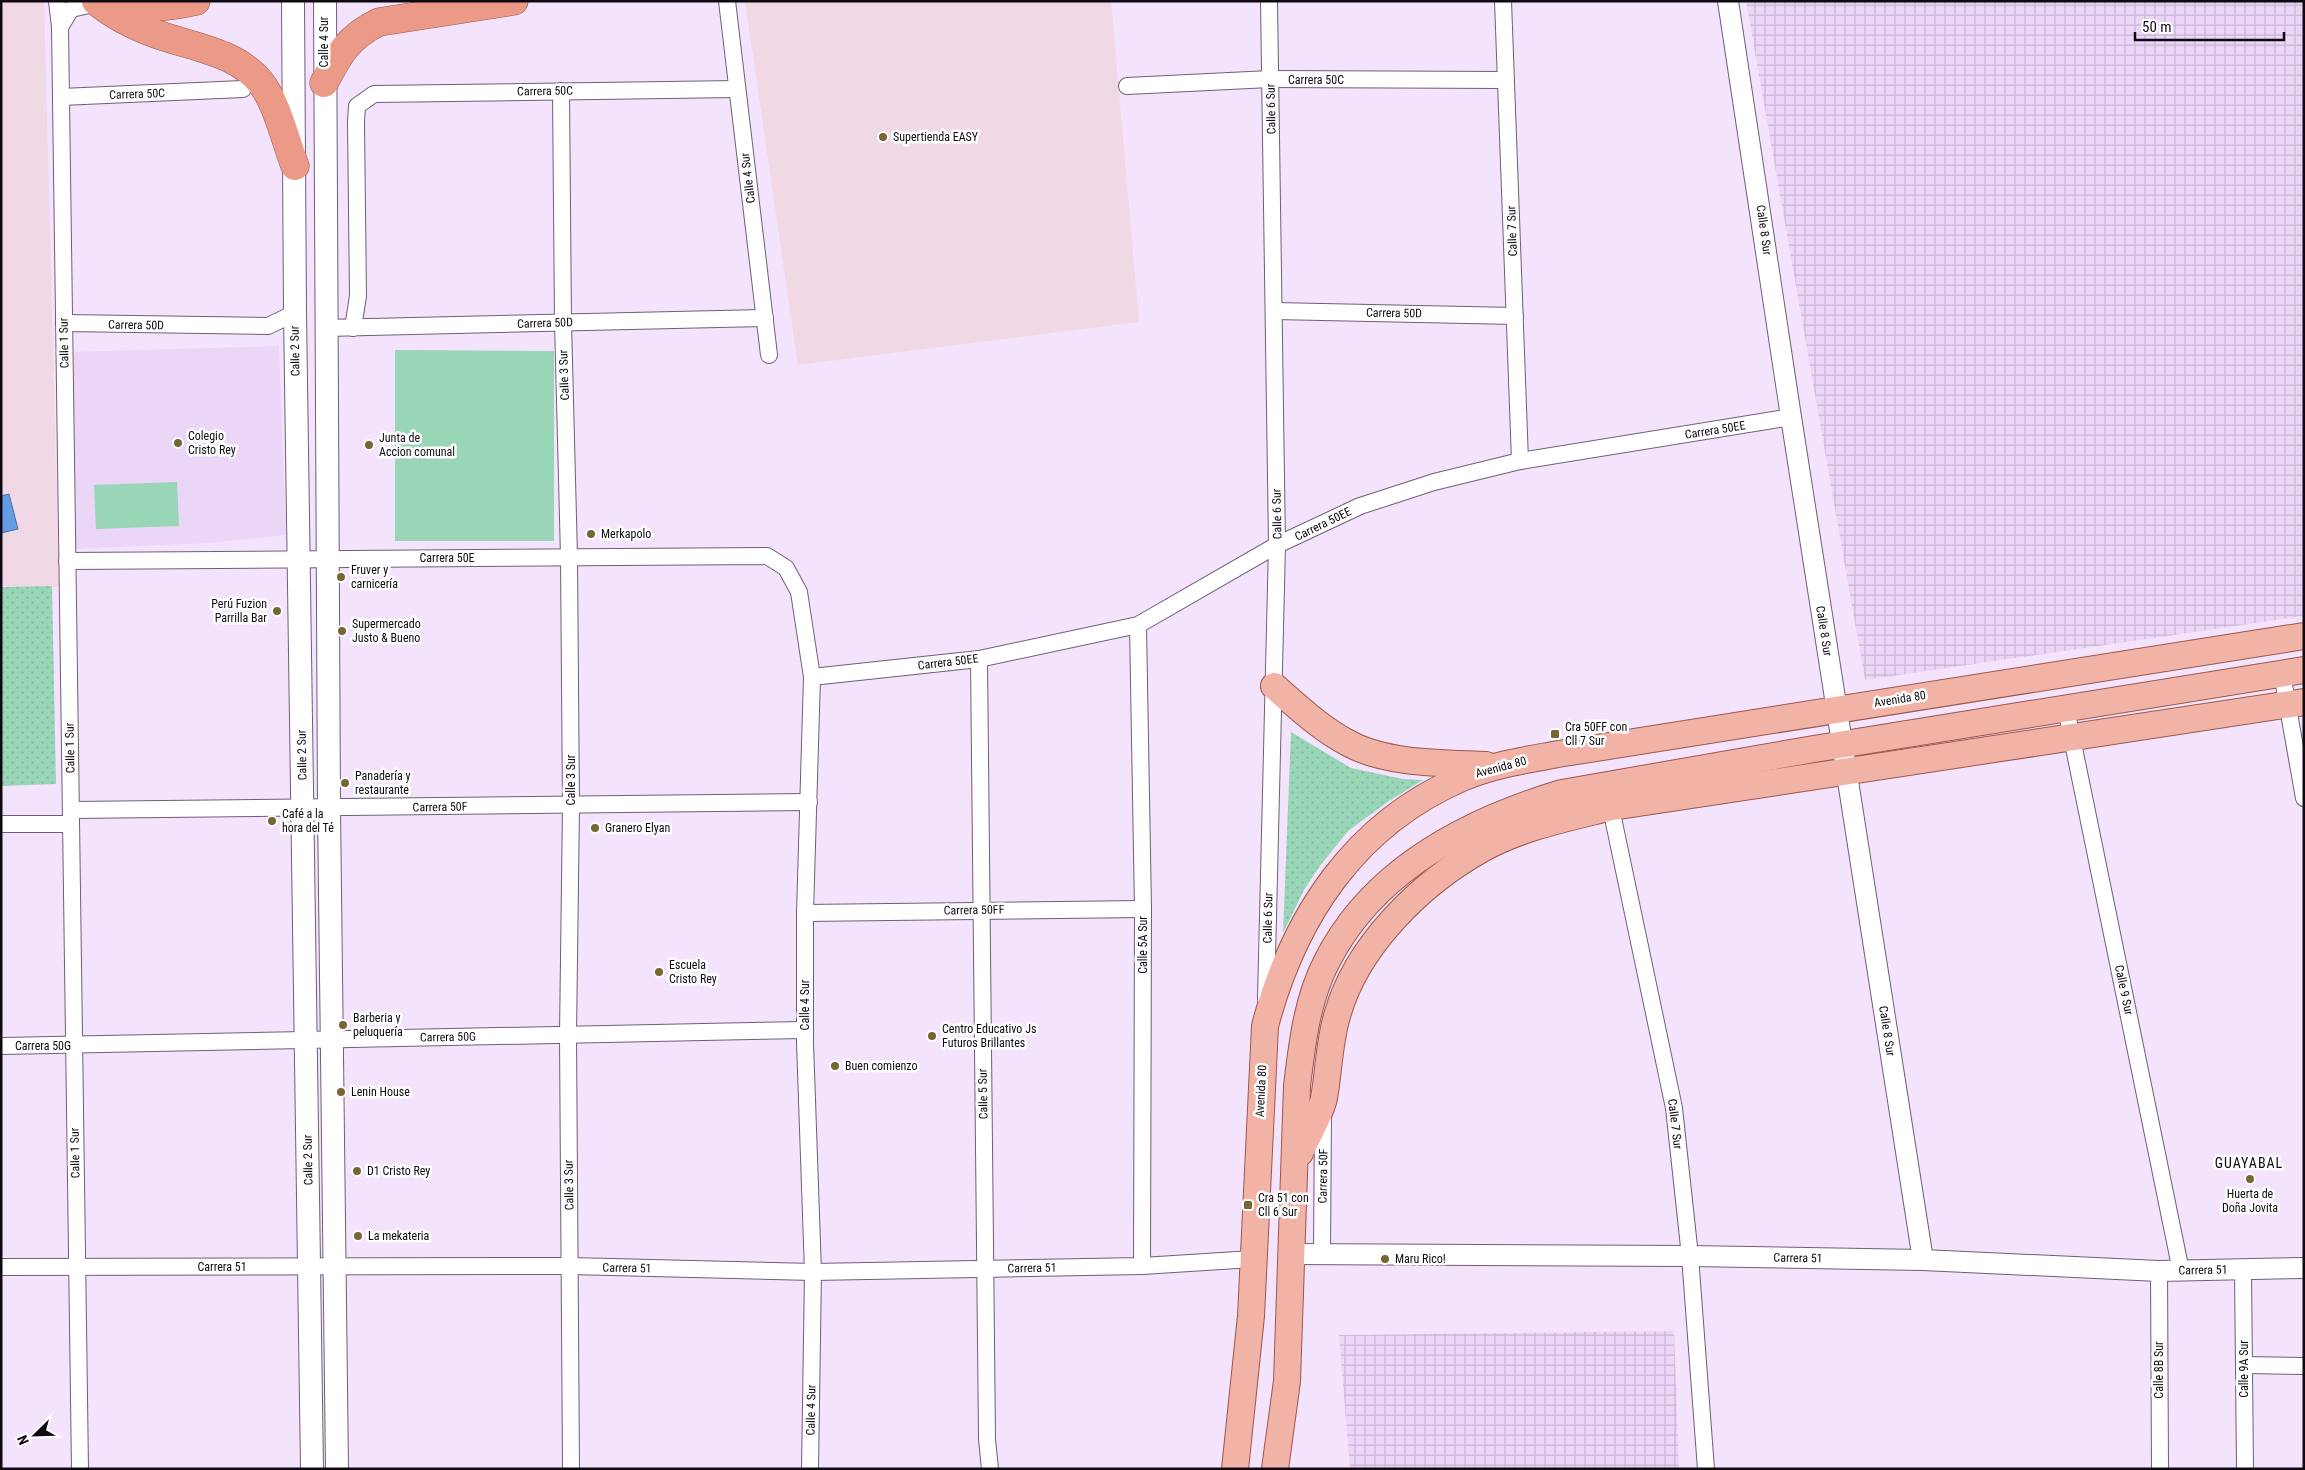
<svg xmlns="http://www.w3.org/2000/svg" width="2305" height="1470" viewBox="0 0 2305 1470" font-family="'Roboto Condensed',sans-serif">
	<style>
		.commercial { fill: #f0d8e4 }
		.industrial { fill: url(#industrial-grid) }
		.built { fill: #ebd6f7 }
		.grass { fill: url(#grass-dots) }
		.garden { fill: #99d5b7 }
		.water { fill: #649de3; stroke: #4a71a4 }
		.lines { fill: none; stroke-linecap: round; stroke-linejoin: round }
		.minor-casing { stroke: #6e5f76; stroke-width: 18 }
		.tertiary-casing { stroke: #6e5f76; stroke-width: 22 }
		.secondary-casing { stroke: #6e5f76; stroke-width: 24 }
		.primary-casing { stroke: #9b574c; stroke-width: 28 }
		.trunk-casing { stroke: #9b574c; stroke-width: 29 }
		.minor { stroke: #fff; stroke-width: 16 }
		.tertiary { stroke: #fff; stroke-width: 20 }
		.secondary { stroke: #fff; stroke-width: 22 }
		.primary { stroke: #f1b3a6; stroke-width: 26 }
		.trunk { stroke: #ec9a88; stroke-width: 28 }
		.poi-dot { fill: #756633; stroke: #fff; stroke-width: 2 }
		.labels { text-anchor: middle; dominant-baseline: central; stroke-width: 5; stroke-linejoin: round; paint-order: stroke }
		.street-label { font-size: 12px; fill: #0f0a12; stroke: #fff }
		.poi-label { font-size: 12px; fill: #0f0a12; stroke: #fff; text-anchor: start }
		.neighbourhood-label { font-size: 14px; letter-spacing: 1px; fill: #0f0a12; stroke: #fff }
	</style>
	<defs>
		<pattern id="industrial-grid" width="8" height="8" patternUnits="userSpaceOnUse" patternTransform="scale(1.25)"><rect width="8" height="8" fill="#ebd6f7"/><path d="M0 4h8M4 0v8" fill="none" stroke="#c8b6d3"/></pattern>
		<pattern id="grass-dots" width="8" height="8" patternUnits="userSpaceOnUse" patternTransform="scale(1.25)"><rect width="8" height="8" fill="#99d5b7"/><path d="M2 2h.1M6 6h.1" fill="none" stroke="#83b69c" stroke-width="1.8" stroke-linecap="round"/></pattern>
	</defs>
	<rect width="100%" height="100%" fill="#f4e3fd"/>
	<g class="commercial">
		<path d="M1 1H44L59 587 1 586Z"/>
		<path d="M745 1H1111L1139 322 798 365Z"/>
	</g>
	<g class="industrial">
		<path d="M1746 1H2304V616L1865 680Z"/>
		<path d="M1674 1331 1679 1469H1350L1339 1335Z"/>
	</g>
	<path class="built" d="M279 346 286 535 209 543 75 549 70 352Z"/>
	<g class="grass">
		<path d="M52 586 56 784 1 786V587Z"/>
		<path d="M1291 732 1351 768 1403 779 1423 780 1389 801 1348 831 1319 867 1304 890 1283 933Z"/>
	</g>
	<g class="garden">
		<path d="M395 350 554 351V541H395Z"/>
		<path d="M177 482 179 526 96 529 94 485Z"/>
	</g>
	<path class="water" d="M9 494 18 529 1 533V496Z"/>
	<g class="lines">
		<defs>
			<g id="minor">
				<path d="M57 1 60 27 80 1469"/>
				<path d="M727 1 769 355"/>
				<path d="M1503 1 1520 461"/>
				<path d="M60 27 71 9 98 3"/>
				<path d="M1127 86 1270 79 1506 80"/>
				<path d="M561 91 563 322 569 557 571 806 568 1035 571 1469"/>
				<path d="M61 97 243 89"/>
				<path d="M1274 311 1515 316"/>
				<path d="M64 323 268 326 295 313"/>
				<path d="M326 328 765 318"/>
				<path d="M353 328 358 296 356 122 357 106 374 94 737 89"/>
				<path d="M67 561 767 556 786 568 799 592 812 677 805 913V1043L813 1272 810 1469"/>
				<path d="M1138 625 1143 909 1142 1266"/>
				<path d="M979 659 987 1439 990 1469"/>
				<path d="M2282 674 2304 798"/>
				<path d="M812 677 979 659 1138 625 1277 545 1360 506 1434 482 1520 461 1791 417"/>
				<path d="M2066 709 2181 1271"/>
				<path d="M1609 799 1674 1108 1690 1256 1706 1469"/>
				<path d="M71 810 809 802"/>
				<path d="M1 824H71"/>
				<path d="M805 913 1143 909"/>
				<path d="M1266 999 1277 545 1269 1"/>
				<path d="M1 1046 805 1030"/>
				<path d="M1322 1253 1323 1113"/>
				<path d="M1 1267 570 1266 813 1272 1142 1266 1253 1259"/>
				<path d="M2243 1270 2245 1469"/>
				<path d="M2159 1271 2160 1469"/>
				<path d="M2245 1365 2304 1366"/>
			</g>
			<g id="tertiary">
				<path d="M1728 1 1791 417 1923 1260"/>
				<path d="M1293 1254 1690 1256 1923 1260 2159 1271 2304 1268"/>
			</g>
			<g id="secondary">
				<path d="M293 1 295 313 312 1469"/>
				<path d="M325 1 329 808 337 1469"/>
			</g>
			<g id="primary">
				<path d="M1274 686C1298 707 1321 729 1350 744 1387 764 1444 763 1486 765"/>
				<path d="M1300 1153C1307 1136 1320 1116 1324 1098 1329 1070 1329 1043 1337 1016 1356 946 1421 883 1482 849 1521 827 1568 818 1612 807L2304 702"/>
				<path d="M1235 1469 1251 1316 1265 1026C1294 916 1355 824 1462 778 1492 765 1526 760 1558 754L2304 636"/>
				<path d="M1275 1469 1287 1381 1297 1086C1302 1044 1307 999 1327 961 1373 870 1468 821 1562 793L1814 749 2304 670"/>
			</g>
			<g id="trunk">
				<path d="M96 1C114 16 134 26 156 34 192 47 241 52 264 87 278 108 286 142 295 166"/>
				<path d="M136 1C154 11 177 5 196 1"/>
				<path d="M324 83C339 54 348 37 379 22L514 1"/>
			</g>
		</defs>
		<use href="#minor" class="minor-casing"/>
		<use href="#tertiary" class="tertiary-casing"/>
		<use href="#secondary" class="secondary-casing"/>
		<use href="#primary" class="primary-casing"/>
		<use href="#trunk" class="trunk-casing"/>
		<use href="#minor" class="minor"/>
		<use href="#tertiary" class="tertiary"/>
		<use href="#secondary" class="secondary"/>
		<use href="#primary" class="primary"/>
		<use href="#trunk" class="trunk"/>
	</g>
	<g class="poi-dot">
		<circle cx="883" cy="137" r="5"/>
		<circle cx="178" cy="443" r="5"/>
		<circle cx="369" cy="445" r="5"/>
		<circle cx="591" cy="534" r="5"/>
		<circle cx="341" cy="577" r="5"/>
		<circle cx="277" cy="611" r="5"/>
		<circle cx="342" cy="631" r="5"/>
		<rect x="1550" y="729" width="10" height="10" rx="2.5"/>
		<circle cx="345" cy="783" r="5"/>
		<circle cx="272" cy="821" r="5"/>
		<circle cx="595" cy="828" r="5"/>
		<circle cx="659" cy="972" r="5"/>
		<circle cx="343" cy="1025" r="5"/>
		<circle cx="932" cy="1036" r="5"/>
		<circle cx="835" cy="1066" r="5"/>
		<circle cx="341" cy="1092" r="5"/>
		<circle cx="357" cy="1171" r="5"/>
		<circle cx="2250" cy="1179" r="5"/>
		<rect x="1243" y="1200" width="10" height="10" rx="2.5"/>
		<circle cx="358" cy="1236" r="5"/>
		<circle cx="1385" cy="1259" r="5"/>
	</g>
	<g class="labels">
		<g class="street-label">
			<text transform="translate(324 42) rotate(-90)">Calle 4 Sur</text>
			<text x="1316" y="80">Carrera 50C</text>
			<text transform="translate(545 91) rotate(-1)">Carrera 50C</text>
			<text transform="translate(137 94) rotate(-2)">Carrera 50C</text>
			<text transform="translate(1271 109) rotate(-91)">Calle 6 Sur</text>
			<text transform="translate(748 178) rotate(-97)">Calle 4 Sur</text>
			<text transform="translate(1764 230) rotate(82)">Calle 8 Sur</text>
			<text transform="translate(1512 231) rotate(-92)">Calle 7 Sur</text>
			<text transform="translate(1394 313) rotate(1)">Carrera 50D</text>
			<text transform="translate(545 323) rotate(-2)">Carrera 50D</text>
			<text transform="translate(136 325) rotate(1)">Carrera 50D</text>
			<text transform="translate(64 343) rotate(-91)">Calle 1 Sur</text>
			<text transform="translate(295 351) rotate(-91)">Calle 2 Sur</text>
			<text transform="translate(564 375) rotate(-92)">Calle 3 Sur</text>
			<text transform="translate(1715 430) rotate(-9)">Carrera 50EE</text>
			<text transform="translate(1277 514) rotate(-91)">Calle 6 Sur</text>
			<text transform="translate(1323 524) rotate(-26)">Carrera 50EE</text>
			<text x="447" y="558">Carrera 50E</text>
			<text transform="translate(1824 631) rotate(81)">Calle 8 Sur</text>
			<text transform="translate(948 662) rotate(-7)">Carrera 50EE</text>
			<text transform="translate(1900 699) rotate(-9)">Avenida 80</text>
			<text transform="translate(70 748) rotate(-91)">Calle 1 Sur</text>
			<text transform="translate(302 755) rotate(-91)">Calle 2 Sur</text>
			<text transform="translate(1501 767) rotate(-15)">Avenida 80</text>
			<text transform="translate(571 780) rotate(-90)">Calle 3 Sur</text>
			<text transform="translate(440 807) rotate(-1)">Carrera 50F</text>
			<text transform="translate(974 910) rotate(-1)">Carrera 50FF</text>
			<text transform="translate(1268 918) rotate(-89)">Calle 6 Sur</text>
			<text transform="translate(1143 945) rotate(-90)">Calle 5A Sur</text>
			<text transform="translate(2124 990) rotate(78)">Calle 9 Sur</text>
			<text transform="translate(805 1005) rotate(-90)">Calle 4 Sur</text>
			<text transform="translate(1887 1031) rotate(81)">Calle 8 Sur</text>
			<text transform="translate(448 1037) rotate(-1)">Carrera 50G</text>
			<text x="43" y="1046">Carrera 50G</text>
			<text transform="translate(1261 1091) rotate(-87)">Avenida 80</text>
			<text transform="translate(983 1094) rotate(-91)">Calle 5 Sur</text>
			<text transform="translate(1675 1124) rotate(83)">Calle 7 Sur</text>
			<text transform="translate(75 1153) rotate(-91)">Calle 1 Sur</text>
			<text transform="translate(308 1160) rotate(-91)">Calle 2 Sur</text>
			<text transform="translate(1323 1176) rotate(-89)">Carrera 50F</text>
			<text transform="translate(569 1185) rotate(-91)">Calle 3 Sur</text>
			<text transform="translate(1798 1258) rotate(1)">Carrera 51</text>
			<text x="222" y="1267">Carrera 51</text>
			<text transform="translate(627 1268) rotate(1)">Carrera 51</text>
			<text transform="translate(1032 1268) rotate(-1)">Carrera 51</text>
			<text transform="translate(2203 1270) rotate(-1)">Carrera 51</text>
			<text transform="translate(2244 1369) rotate(-90)">Calle 9A Sur</text>
			<text transform="translate(2159 1370) rotate(-90)">Calle 8B Sur</text>
			<text transform="translate(811 1410) rotate(-89)">Calle 4 Sur</text>
		</g>
		<g class="poi-label">
			<text x="893" y="137">Supertienda EASY</text>
			<text x="188" y="436">Colegio<tspan x="188" dy="14">Cristo Rey</tspan></text>
			<text x="379" y="438">Junta de<tspan x="379" dy="14">Accion comunal</tspan></text>
			<text x="601" y="534">Merkapolo</text>
			<text x="351" y="570">Fruver y<tspan x="351" dy="14">carnicería</tspan></text>
			<text x="267" y="604" text-anchor="end">Perú Fuzion<tspan x="267" dy="14">Parrilla Bar</tspan></text>
			<text x="352" y="624">Supermercado<tspan x="352" dy="14">Justo &amp; Bueno</tspan></text>
			<text x="1565" y="727">Cra 50FF con<tspan x="1565" dy="14">Cll 7 Sur</tspan></text>
			<text x="355" y="776">Panadería y<tspan x="355" dy="14">restaurante</tspan></text>
			<text x="282" y="814">Café a la<tspan x="282" dy="14">hora del Té</tspan></text>
			<text x="605" y="828">Granero Elyan</text>
			<text x="669" y="965">Escuela<tspan x="669" dy="14">Cristo Rey</tspan></text>
			<text x="353" y="1018">Barberia y<tspan x="353" dy="14">peluquería</tspan></text>
			<text x="942" y="1029">Centro Educativo Js<tspan x="942" dy="14">Futuros Brillantes</tspan></text>
			<text x="845" y="1066">Buen comienzo</text>
			<text x="351" y="1092">Lenin House</text>
			<text x="367" y="1171">D1 Cristo Rey</text>
			<text x="2250" y="1194" text-anchor="middle">Huerta de<tspan x="2250" dy="14">Doña Jovita</tspan></text>
			<text x="1258" y="1198">Cra 51 con<tspan x="1258" dy="14">Cll 6 Sur</tspan></text>
			<text x="368" y="1236">La mekateria</text>
			<text x="1395" y="1259">Maru Rico!</text>
		</g>
		<g class="neighbourhood-label">
			<text x="2249" y="1163">GUAYABAL</text>
		</g>
	</g>
	<rect width="2305" height="1470" fill="none" stroke="#0f0a12" stroke-width="5"/>
	<g transform="translate(35 1435) rotate(247)" stroke="#ffffff" stroke-width="4" paint-order="stroke">
	<path d="M0-4L9 19L0 12L-9 19Z" fill="#0f0a12"/>
	<text y="-8" font-size="14" font-weight="bold" text-anchor="middle" fill="#0f0a12">N</text>
	</g>
	<path d="M2135 32v8h149v-8" fill="none" stroke="#0f0a12" stroke-width="2.5"/>
	<text x="2142" y="32" font-size="15" fill="#0f0a12" stroke="#ffffff" stroke-width="4" paint-order="stroke">50 m</text>
</svg>
